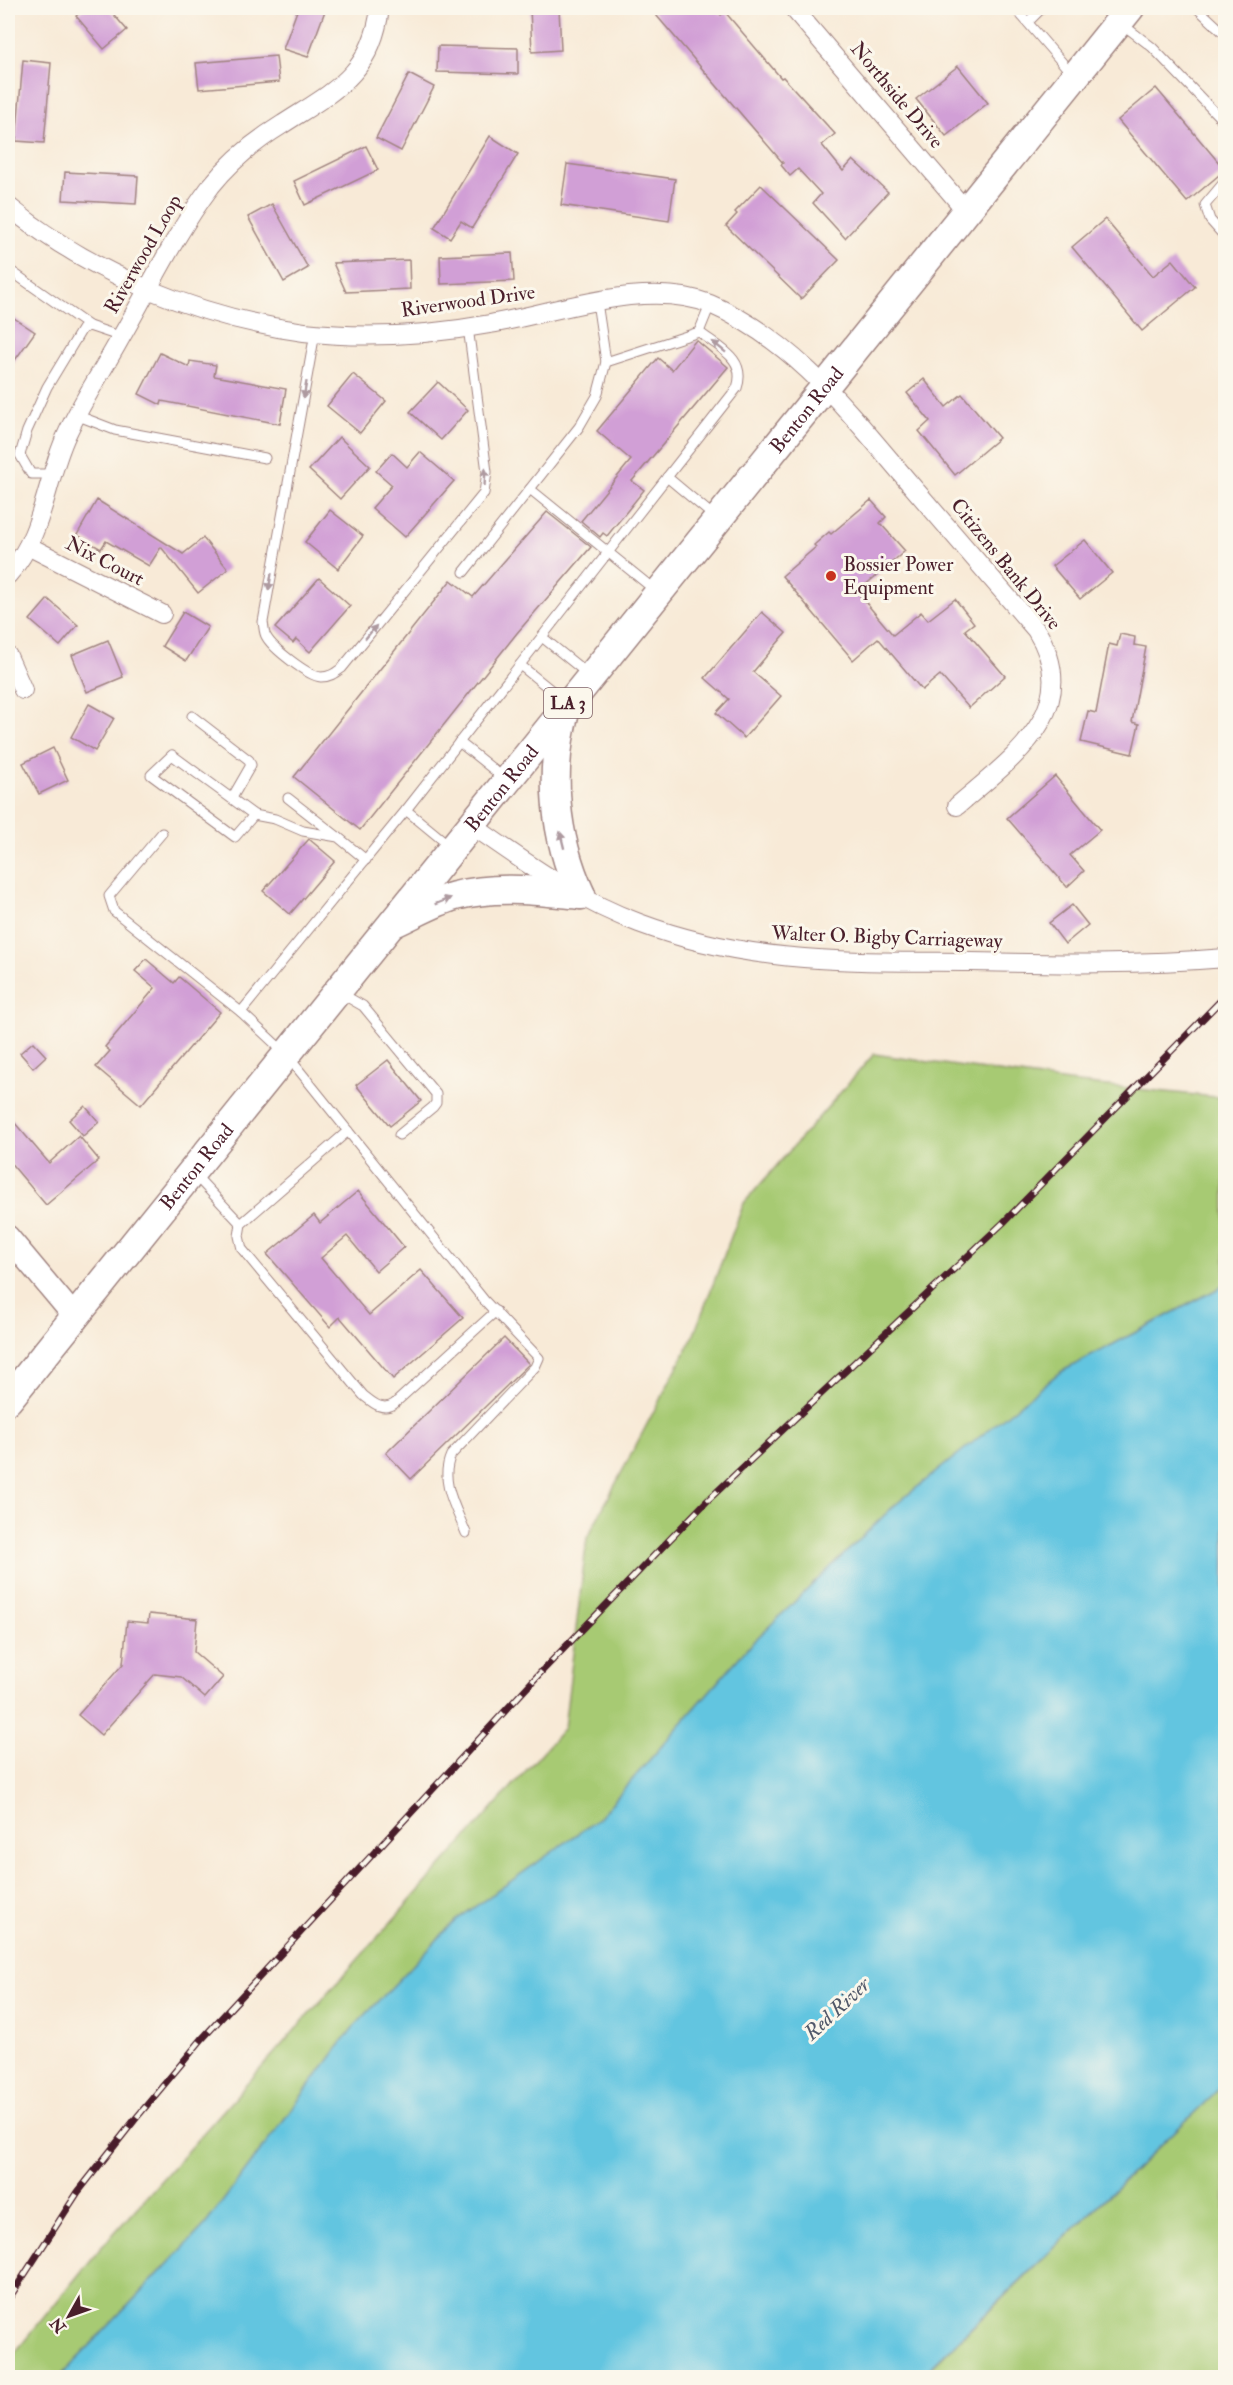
<svg xmlns="http://www.w3.org/2000/svg" width="1233" height="2385" viewBox="0 0 1233 2385" font-family="'IM FELL Double Pica',serif">
	<style>
		.green { fill: #a7ca73; stroke: #78744f; stroke-width: 1.5 }
		.water { fill: #62c5e0; stroke: #567286; stroke-width: 1.5 }
		.building { fill: #d19fd6 }
		.lines { fill: none; stroke-linecap: round; stroke-linejoin: round }
		.service-casing { stroke: #a18481; stroke-width: 11 }
		.minor-casing { stroke: #a18481; stroke-width: 20 }
		.tertiary-casing { stroke: #a18481; stroke-width: 25 }
		.primary-casing { stroke: #a18481; stroke-width: 31 }
		.service { stroke: #fff; stroke-width: 9 }
		.minor { stroke: #fff; stroke-width: 18 }
		.tertiary { stroke: #fff; stroke-width: 22 }
		.primary { stroke: #fff; stroke-width: 28 }
		.rail-casing { stroke: #4a1f2b; stroke-width: 7 }
		.rail { stroke: #fbf7ec; stroke-width: 4.5; stroke-dasharray: 14; stroke-linecap: butt }
		.oneway { fill: #ae9aa0 }
		.poi-dot { fill: #c8321e; stroke: #fbf7ec; stroke-width: 2 }
		.labels { text-anchor: middle; dominant-baseline: central; stroke-width: 6; stroke-linejoin: round; paint-order: stroke }
		.shield { fill: #fbf7ec; stroke: #7f6065; stroke-width: 1.5 }
		.shield-label { font-size: 18px; font-weight: bold; fill: #4a1f2b }
		.street-label { font-size: 20px; fill: #4a1f2b; stroke: #fbf7ec }
		.poi-label { font-size: 20px; fill: #4a1f2b; stroke: #fbf7ec; text-anchor: start }
		.water-label { font-size: 21px; font-style: italic; fill: #52596a; stroke: #fbf7ec }
	</style>
	<rect width="100%" height="100%" fill="#fbf7ec"/>
	<filter id="ink" filterUnits="userSpaceOnUse"><feTurbulence type="fractalNoise" baseFrequency=".0167" numOctaves="2"/><feDisplacementMap in="SourceGraphic" scale="12" xChannelSelector="R" yChannelSelector="G"/><feConvolveMatrix kernelMatrix="1 2 1 2 8 2 1 2 1" color-interpolation-filters="sRGB"/></filter>
	<filter id="wash" filterUnits="userSpaceOnUse"><feTurbulence type="fractalNoise" baseFrequency=".008" numOctaves="4" result="noise"/><feDisplacementMap in="SourceGraphic" scale="24" xChannelSelector="R" yChannelSelector="G"/><feGaussianBlur stdDeviation="1.35" result="paint"/><feColorMatrix in="noise" values="0 0 0 0 0 0 0 0 0 0 0 0 0 0 0 0 0 1.4 0 .05"/><feComposite in="paint" operator="in"/></filter>
	<g filter="url(#wash)">
		<rect width="100%" height="100%" fill="#f8ead7"/>
		<g class="green">
			<path d="M874 1054 1068 1082 1225 1098V1285L1059 1373 894 1506 750 1645 597 1820 455 1921 352 2029 205 2225 60 2377 8 2378V2361L99 2250 564 1728 587 1538 693 1337 744 1203Z"/>
			<path d="M1225 2083V2377L920 2378Z"/>
		</g>
		<path class="water" d="M1225 1285V2083L920 2377H60L205 2225 352 2029 455 1921 597 1820 750 1645 894 1506 1059 1373Z"/>
		<g id="blocks">
			<g class="building">
				<path d="M85 8H108L127 30 104 49 76 16Z"/>
				<path d="M298 8H326L308 57 283 49Z"/>
				<path d="M530 8H559L561 50 532 52Z"/>
				<path d="M650 8H715L721 15 725 12 781 78 783 77 835 134 822 145 843 171 853 160 888 192 845 238 813 203 821 194 798 169 790 176 781 165 783 163Z"/>
				<path d="M438 46 518 48V74L437 72Z"/>
				<path d="M276 56 279 82 199 89 196 63Z"/>
				<path d="M23 60 51 63 44 143 16 141Z"/>
				<path d="M958 66 988 103 946 136 916 99Z"/>
				<path d="M409 74 434 87 401 151 376 138Z"/>
				<path d="M1156 88 1225 170 1187 202 1118 120Z"/>
				<path d="M490 136 518 154 472 228 461 221 450 238 434 228Z"/>
				<path d="M366 146 378 170 305 205 294 181Z"/>
				<path d="M567 164 675 179 669 221 561 205Z"/>
				<path d="M65 172 138 176 136 204 63 200Z"/>
				<path d="M761 185 839 260 801 299 726 226 737 214 735 212Z"/>
				<path d="M272 204 308 268 284 282 248 217Z"/>
				<path d="M1105 219 1153 276 1173 260 1195 287 1142 331 1072 247Z"/>
				<path d="M512 253 514 281 441 284 440 256Z"/>
				<path d="M409 260 410 289 346 292 333 263Z"/>
				<path d="M8 314 35 332 8 370Z"/>
				<path d="M696 340 728 367 632 481 644 490 607 536 603 533 600 537 581 521 631 460 597 431 658 358 672 370Z"/>
				<path d="M160 353 189 367 190 361 216 365 214 376 286 389 280 424 162 401 161 405 139 394Z"/>
				<path d="M353 374 386 401 360 433 327 406Z"/>
				<path d="M924 379 946 407 962 394 999 438 955 475 919 431 930 421 907 393Z"/>
				<path d="M438 382 468 410 441 440 410 412Z"/>
				<path d="M339 437 370 466 340 499 309 470Z"/>
				<path d="M420 452 454 481 405 537 372 508 392 485 376 471 392 453 407 467Z"/>
				<path d="M97 500 183 554 203 538 228 569 198 593 161 547 149 566 106 541 101 549 77 535Z"/>
				<path d="M871 500 886 517 880 523 905 551 857 592 893 635 921 612 928 620 955 599 974 623 965 630 1005 676 969 708 940 675 922 690 878 638 853 660 782 576 816 547 814 545 829 532 831 534Z"/>
				<path d="M330 510 363 536 338 569 305 542Z"/>
				<path d="M547 512 591 547 517 633 360 830 294 777 451 580 473 597Z"/>
				<path d="M1085 540 1112 573 1080 599 1052 566Z"/>
				<path d="M319 578 350 606 310 652 296 639 293 643 275 628Z"/>
				<path d="M48 599 78 625 60 646 30 620Z"/>
				<path d="M183 612 208 627 186 661 162 646Z"/>
				<path d="M762 612 786 633 753 672 781 696 744 738 716 713 729 699 705 678Z"/>
				<path d="M1120 634 1135 637 1134 645 1146 647 1132 722 1139 724 1132 754 1081 742 1088 711 1096 713 1109 644 1117 646Z"/>
				<path d="M108 640 123 677 87 692 72 655Z"/>
				<path d="M89 704 114 718 95 751 71 737Z"/>
				<path d="M53 748 68 780 39 794 23 763Z"/>
				<path d="M1055 776 1100 830 1070 855 1084 871 1067 887 1007 818Z"/>
				<path d="M309 839 335 861 290 914 263 891Z"/>
				<path d="M1072 905 1088 925 1065 944 1049 923Z"/>
				<path d="M146 959 174 983 179 977 220 1012 141 1105 96 1067 110 1051 105 1047 155 988 135 971Z"/>
				<path d="M33 1042 46 1056 33 1068 20 1053Z"/>
				<path d="M388 1060 421 1101 390 1126 356 1085Z"/>
				<path d="M85 1106 99 1122 83 1136 69 1120Z"/>
				<path d="M8 1115 49 1163 79 1136 99 1160 46 1205 8 1160Z"/>
				<path d="M358 1191 404 1247 376 1271 347 1236 321 1258 369 1315 421 1270 463 1318 393 1379 340 1317 330 1327 267 1254 314 1215 320 1223Z"/>
				<path d="M504 1338 529 1364 411 1479 386 1453Z"/>
				<path d="M149 1614 197 1619 194 1652 223 1677 205 1698 181 1677 155 1674 101 1735 78 1715 123 1664 127 1621 148 1623Z"/>
			</g>
		</g>
	</g>
	<g filter="url(#ink)">
		<use href="#blocks" fill-opacity="0" stroke="#a18481" stroke-width="1.5"/>
		<g class="lines">
			<defs>
				<g id="service">
					<path d="M1015 8 1073 75"/>
					<path d="M1197 8 1226 35"/>
					<path d="M1028 22 1042 8"/>
					<path d="M1122 24 1152 47 1226 124"/>
					<path d="M1226 180 1205 205 1210 220 1226 238"/>
					<path d="M8 269 89 326"/>
					<path d="M597 302 606 362 699 332"/>
					<path d="M699 332 710 305"/>
					<path d="M315 333 263 622C264 627 264 633 266 636 272 648 308 676 321 677 330 677 335 673 342 668L484 493 487 472 468 327"/>
					<path d="M76 415 115 430 265 458"/>
					<path d="M51 474H31L20 455 27 431 47 387 82 329 89 326 122 337"/>
					<path d="M667 477 716 518"/>
					<path d="M530 489 656 591"/>
					<path d="M464 572 579 427 597 396 606 362"/>
					<path d="M542 637 589 675"/>
					<path d="M520 665 566 702"/>
					<path d="M192 716 249 760 251 765 232 798"/>
					<path d="M459 742 504 778"/>
					<path d="M288 798 338 837"/>
					<path d="M406 810 451 847"/>
					<path d="M254 815 172 755 151 775 235 837 254 815 275 819 303 831 338 837 366 860"/>
					<path d="M162 833 109 896 114 911 241 1012"/>
					<path d="M342 994 363 1006 436 1094V1103L433 1107 399 1135"/>
					<path d="M348 1131 241 1224 239 1236 242 1249 363 1395C372 1402 382 1412 394 1404L496 1311"/>
					<path d="M193 1173 241 1224"/>
					<path d="M466 1533C456 1508 439 1481 451 1455L535 1367 539 1358 484 1300 286 1054 241 1012 406 810 737 388C747 359 720 348 699 332"/>
				</g>
				<g id="minor">
					<path d="M793 8 967 212"/>
					<path d="M8 206C89 273 200 318 304 332 366 339 430 335 490 324 555 313 647 278 710 304 794 340 848 411 906 479 949 529 992 579 1036 630 1086 710 1011 759 957 806"/>
					<path d="M28 546 162 614"/>
					<path d="M8 575C44 535 45 481 67 434 82 401 103 370 120 339 150 287 175 234 211 186 230 162 257 140 283 124 334 91 372 74 380 8"/>
					<path d="M8 656 23 690"/>
					<path d="M470 824C525 862 576 900 639 923 751 965 853 961 971 962 1056 964 1141 965 1226 958"/>
				</g>
				<path id="tertiary" d="M8 1237 74 1316"/>
				<g id="primary">
					<path d="M566 708C548 770 554 836 581 895"/>
					<path d="M394 923C414 914 434 902 455 896 497 885 538 891 581 895"/>
					<path id="s1" d="M8 1400 1130 8"/>
				</g>
			</defs>
			<use href="#service" class="service-casing"/>
			<use href="#minor" class="minor-casing"/>
			<use href="#tertiary" class="tertiary-casing"/>
			<use href="#primary" class="primary-casing"/>
			<use href="#service" class="service"/>
			<use href="#minor" class="minor"/>
			<use href="#tertiary" class="tertiary"/>
			<use href="#primary" class="primary"/>
			<defs>
				<path id="rail" d="M8 2300 78 2192 137 2117 202 2039 542 1671 707 1501 1003 1223 1226 995"/>
			</defs>
			<use href="#rail" class="rail-casing"/>
			<use href="#rail" class="rail"/>
		</g>
		<defs><path id="oneway-solid" d="M-6-.8H1V-3.2L6.5 0L1 3.2V.8H-6Z" transform="scale(1.5)"/></defs>
		<g class="oneway">
			<use href="#oneway-solid" transform="translate(719 347) rotate(-141)"/>
			<use href="#oneway-solid" transform="translate(305 390) rotate(100)"/>
			<use href="#oneway-solid" transform="translate(485 477) rotate(-87)"/>
			<use href="#oneway-solid" transform="translate(270 582) rotate(100)"/>
			<use href="#oneway-solid" transform="translate(371 632) rotate(-50)"/>
			<use href="#oneway-solid" transform="translate(562 840) rotate(-104)"/>
			<use href="#oneway-solid" transform="translate(443 901) rotate(-22)"/>
		</g>
	</g>
	<circle class="poi-dot" cx="831" cy="576" r="6"/>
	<g class="labels">
		<rect class="shield" x="544" y="688" width="48" height="30" rx="4.5"/>
		<g class="shield-label">
			<text x="568" y="703">LA 3</text>
		</g>
		<g class="street-label">
			<text transform="translate(897 95) rotate(50)">Northside Drive</text>
			<text transform="translate(143 254) rotate(-60)">Riverwood Loop</text>
			<text transform="translate(468 301) rotate(-8)">Riverwood Drive</text>
			<text stroke="none"><textPath href="#s1" startOffset="1272">Benton Road</textPath></text>
			<text transform="translate(105 561) rotate(27)">Nix Court</text>
			<text transform="translate(1006 564) rotate(51)">Citizens Bank Drive</text>
			<text stroke="none"><textPath href="#s1" startOffset="786">Benton Road</textPath></text>
			<text transform="translate(887 937) rotate(2)">Walter O. Bigby Carriageway</text>
			<text stroke="none"><textPath href="#s1" startOffset="300">Benton Road</textPath></text>
		</g>
		<g class="poi-label">
			<text x="843" y="564">Bossier Power<tspan x="843" dy="23">Equipment</tspan></text>
		</g>
		<g class="water-label">
			<text transform="translate(837 2009) rotate(-43)">Red River</text>
		</g>
	</g>
	<rect width="1233" height="2385" fill="none" stroke="#fbf7ec" stroke-width="30"/>
	<g transform="translate(69 2316) rotate(230)" stroke="#fbf7ec" stroke-width="4.5" paint-order="stroke">
	<path d="M0-4.5L10 22L0 15L-10 22Z" fill="#4a1f2b"/>
	<text y="-9" font-size="16" font-weight="bold" text-anchor="middle" fill="#4a1f2b">N</text>
	</g>
</svg>
